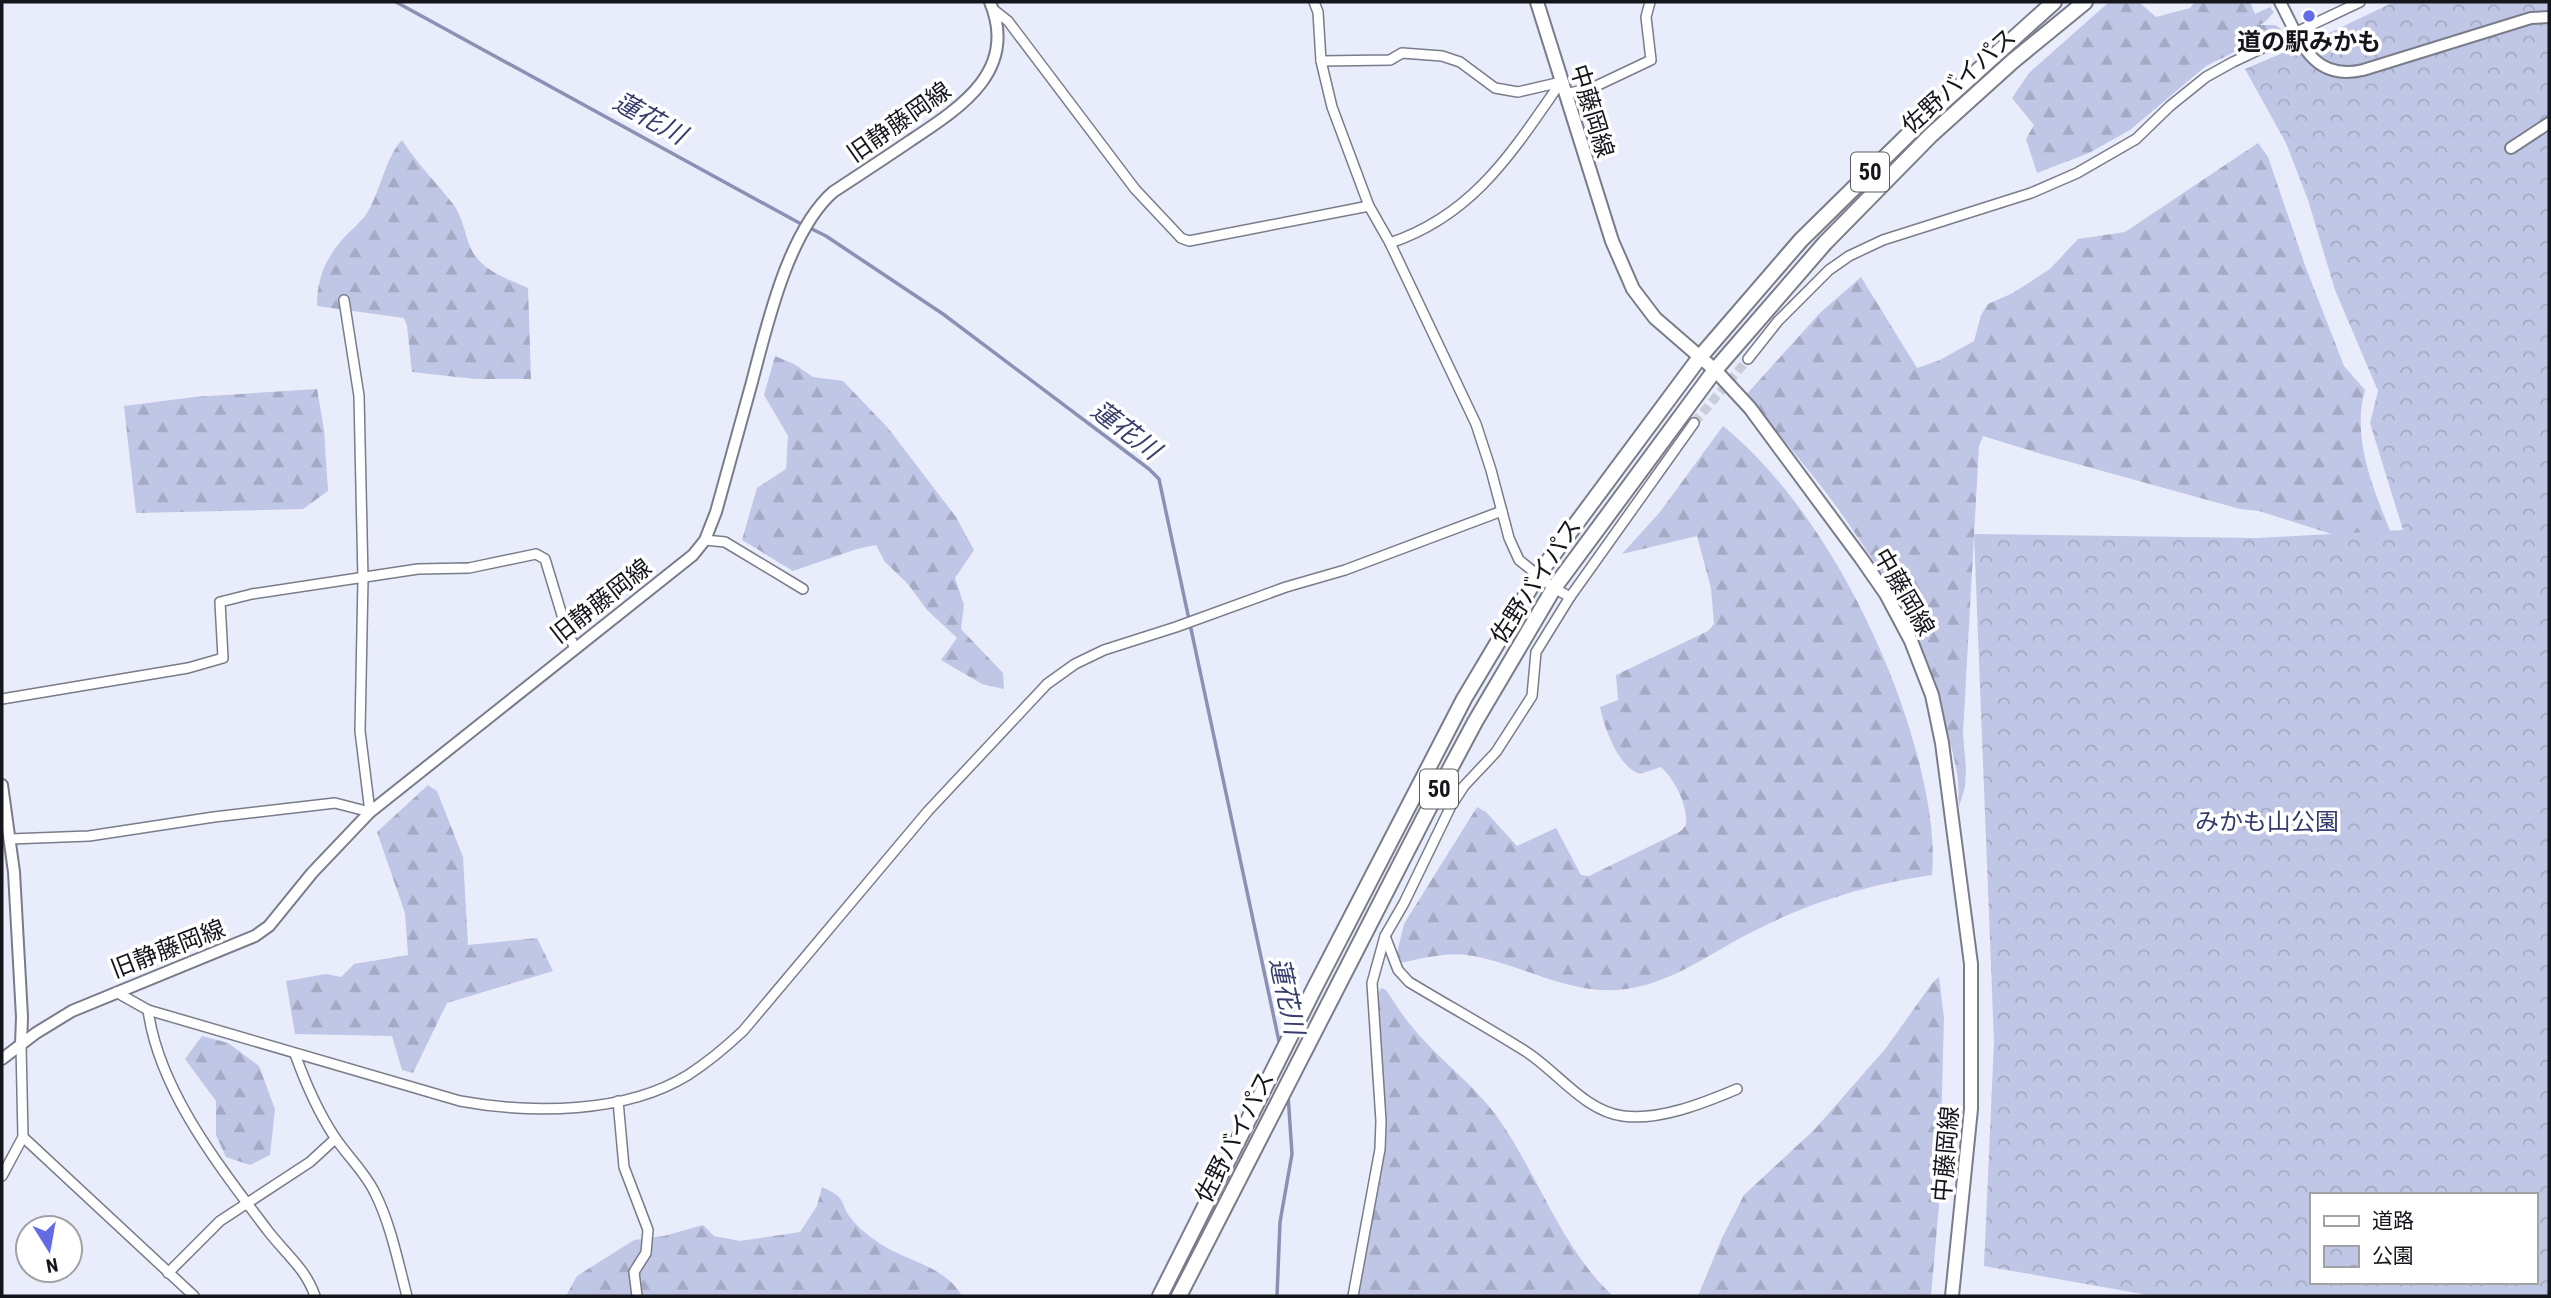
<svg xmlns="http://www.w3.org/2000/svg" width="2551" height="1298" viewBox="0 0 2551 1298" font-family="'Roboto Condensed','Noto Sans JP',sans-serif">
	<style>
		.forest { fill: url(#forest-firs) }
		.park { fill: url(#park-crowns); fill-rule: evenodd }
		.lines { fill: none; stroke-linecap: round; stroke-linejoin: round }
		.stream { stroke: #8b91b3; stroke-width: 3.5 }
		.minor-tunnel { stroke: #c9ccd9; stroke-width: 9; stroke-dasharray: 9 4.5; stroke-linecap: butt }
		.minor-casing { stroke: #797c89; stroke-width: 12 }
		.tertiary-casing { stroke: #797c89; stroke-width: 14 }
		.secondary-casing { stroke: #797c89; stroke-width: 16 }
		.trunk-casing { stroke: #797c89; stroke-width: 18 }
		.minor { stroke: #fff; stroke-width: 9 }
		.tertiary { stroke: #fff; stroke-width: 10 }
		.secondary { stroke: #fff; stroke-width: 12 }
		.trunk { stroke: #fff; stroke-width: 14 }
		.poi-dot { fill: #646be4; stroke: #fff; stroke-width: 2.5 }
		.labels { text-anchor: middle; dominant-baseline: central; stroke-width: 7; stroke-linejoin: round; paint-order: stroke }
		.shield { fill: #fff; stroke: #5b5c5f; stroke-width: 2 }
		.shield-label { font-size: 23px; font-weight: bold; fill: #15161b }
		.poi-label { font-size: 24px; font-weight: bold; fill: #15161b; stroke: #fff }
		.street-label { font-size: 24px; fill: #15161b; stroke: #fff }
		.park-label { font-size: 24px; fill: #343a69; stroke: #fff }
		.water-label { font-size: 26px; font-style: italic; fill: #373d6c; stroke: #fff }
	</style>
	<defs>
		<pattern id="forest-firs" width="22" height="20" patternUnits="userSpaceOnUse" patternTransform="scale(1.75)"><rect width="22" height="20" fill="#c0c6e5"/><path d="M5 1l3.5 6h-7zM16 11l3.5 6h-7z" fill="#a4a9c4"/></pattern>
		<pattern id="park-crowns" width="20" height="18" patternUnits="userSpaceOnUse" patternTransform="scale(1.75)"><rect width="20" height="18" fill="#c0c6e5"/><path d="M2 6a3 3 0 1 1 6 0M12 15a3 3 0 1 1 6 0" fill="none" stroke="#a4a9c4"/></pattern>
	</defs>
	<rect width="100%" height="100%" fill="#e9ecfb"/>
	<g class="forest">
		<path d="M2109 2H2139L2156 17 2190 8 2195 2H2250L2255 14 2270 7 2274 12 2266 21 2260 25H2275L2281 29 2206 66 2130 130 2089 153 2037 173 2026 139 2034 125 2012 98 2029 73Z"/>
		<path d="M402 140C417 164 436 182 453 204 462 216 464 230 469 244 478 270 506 278 528 288L531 379H475L412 372 407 326 404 318 317 306C317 281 324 261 341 241 349 231 360 224 367 213 381 191 384 160 402 140Z"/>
		<path d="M2258 143 2268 157 2306 268 2344 366 2365 390C2349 445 2381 505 2400 556L2259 511 2240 509 2041 454 1983 436 1979 446 1963 733 1966 769 1965 787 1959 807C1958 798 1959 790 1958 781 1956 760 1949 739 1943 719 1907 590 1833 494 1745 396L1821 312 1861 277 1917 368 1940 360 1974 341 1981 315 1988 304 2013 293 2050 269 2078 239 2125 232Z"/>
		<path d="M775 356 794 364 813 377 843 381 888 428 956 517 974 550 955 578 964 605 961 629 1003 673 1004 689 982 684 941 660 957 638 927 610 908 584 885 562 876 545 857 549 793 571 742 540 757 488 786 469 788 436 764 395Z"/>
		<path d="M317 389 324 430 328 491 303 509 136 513 124 406 194 397Z"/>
		<path d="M1723 426C1818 503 1893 652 1921 770 1929 805 1935 840 1932 875 1865 885 1807 903 1746 935 1708 955 1671 983 1626 989 1570 997 1522 963 1467 955 1444 952 1421 959 1399 963L1397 953 1404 924 1477 807 1486 812 1517 846 1556 828 1581 875 1589 876 1681 831 1686 825C1688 805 1675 780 1661 767L1640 774C1618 767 1604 727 1600 707L1618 700 1616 675 1708 631 1714 624 1711 588 1697 536 1622 554 1660 512Z"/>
		<path d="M428 785 437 791 463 857 468 945 537 938 553 971 447 1003 413 1073 402 1070 392 1036 295 1034 286 981 326 974 341 977 354 964 408 955 405 913 377 832Z"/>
		<path d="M1939 977 1944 1018 1939 1205 1931 1296H1698L1722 1238 1744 1195 1815 1129 1886 1048 1933 982Z"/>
		<path d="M1381 988 1386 990C1395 1003 1403 1017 1414 1029 1440 1061 1474 1084 1498 1118 1539 1176 1560 1247 1613 1296H1347C1360 1245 1373 1190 1375 1137 1378 1093 1359 1027 1381 988Z"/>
		<path d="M202 1036 228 1043 259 1066 275 1109 270 1155 250 1165 226 1157 216 1135V1101L185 1059Z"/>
		<path d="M822 1187C851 1200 837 1203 854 1222 861 1230 870 1237 879 1243 907 1262 944 1265 962 1296H566L577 1276 634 1240 664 1236 703 1225 714 1236 740 1241 800 1232 817 1206Z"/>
	</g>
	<path class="park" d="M2394 2H2549V1296H2154L1984 1266 1994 1042 1974 534 2257 538 2403 530 2370 423 2378 391 2335 290 2308 200 2286 143 2245 69 2325 35ZM2311 1195H2535V1282H2311Z"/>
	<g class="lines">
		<g class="stream">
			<path d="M396 2 803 225"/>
			<path d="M810 228 826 236 943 314 1149 469 1159 479 1280 1046"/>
			<path d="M1277 1296 1280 1222 1292 1154 1288 1095"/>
		</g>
		<path class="minor-tunnel" d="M1694 423 1748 359"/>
		<defs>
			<g id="minor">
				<path d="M1314 2 1318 12 1321 61 1332 107 1369 206 1390 243 1476 424 1491 470 1509 538 1519 560 1554 588 1570 597"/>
				<path d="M994 10 1008 21 1135 189 1181 238 1189 241 1369 206"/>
				<path d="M1321 61 1390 60 1402 53 1442 56 1460 62 1495 88 1518 92 1561 82"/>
				<path d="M1565 94 1592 88 1651 60 1646 17 1650 2"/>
				<path d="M1390 243C1474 215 1513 151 1561 82"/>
				<path d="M1748 359 1778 321 1829 270 1849 256 1883 240 2031 193 2077 173 2136 139 2170 106 2206 77 2233 62 2360 2"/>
				<path d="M705 540 725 542 803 589"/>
				<path d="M2 699 188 668 223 658 220 602 252 594 418 569 469 568 536 554 545 559 565 625 575 649"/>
				<path d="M10 839 89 836 214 817 335 803 370 812 360 731 363 579 359 396 344 300"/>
				<path d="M1385 936 1398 970 1409 982C1447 1005 1487 1027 1525 1051 1556 1070 1584 1111 1623 1116 1659 1121 1704 1103 1737 1089"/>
				<path d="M116 992 148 1010 460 1101C531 1114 625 1114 688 1075 708 1062 726 1047 743 1031L928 811 1047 684 1075 664 1104 650 1176 627 1286 587 1345 570 1502 511"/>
				<path d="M148 1010C159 1091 220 1167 268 1231 285 1253 306 1269 315 1296"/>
				<path d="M21 1045 23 1137 194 1296"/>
				<path d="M295 1054C305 1082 317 1110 334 1136 347 1156 365 1172 375 1193 391 1225 398 1262 407 1296"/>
				<path d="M618 1101 624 1167 648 1230 646 1253 634 1272 637 1296"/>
				<path d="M2 1176 23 1137"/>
				<path d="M168 1273 220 1221 310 1162 335 1139"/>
				<path d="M1353 1296 1380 1149 1381 1121 1372 983 1385 936 1404 903 1451 806 1464 786 1496 752 1532 696 1536 652 1570 597 1694 423"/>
			</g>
			<g id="tertiary">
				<path d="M2280 2C2300 39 2311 82 2363 70L2531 18 2549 17"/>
				<path d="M2511 148 2549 123"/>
				<path d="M2 785 14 872 22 1017 21 1045"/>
				<path d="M2 1059 36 1033 72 1011 255 936 269 926 312 873 370 812 693 555 705 540 716 512C728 468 740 425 752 382 767 325 788 232 833 192 859 175 885 158 910 141 960 108 1019 71 990 2"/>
			</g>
			<path id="secondary" d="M1537 2 1612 241 1633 289 1655 318 1715 370 1750 408 1861 558 1886 594 1911 641 1932 695 1942 743 1971 964V1109L1952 1296"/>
			<g id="trunk">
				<path d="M1160 1296 1315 987 1464 699 1538 575 1700 357 1801 240 1921 122 2054 2"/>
				<path d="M1179 1296 1428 810 1475 722 1554 588 1715 370 1825 243 1931 135 2013 61 2085 2"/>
			</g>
		</defs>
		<use href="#minor" class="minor-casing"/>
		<use href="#tertiary" class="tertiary-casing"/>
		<use href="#secondary" class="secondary-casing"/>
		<use href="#trunk" class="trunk-casing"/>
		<use href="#minor" class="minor"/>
		<use href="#tertiary" class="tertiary"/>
		<use href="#secondary" class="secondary"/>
		<use href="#trunk" class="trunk"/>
	</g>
	<circle class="poi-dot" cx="2309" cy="16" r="7"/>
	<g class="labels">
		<g class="shield">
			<rect x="1851" y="152.5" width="38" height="39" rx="5"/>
			<rect x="1420" y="769.5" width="38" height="39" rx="5"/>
		</g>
		<g class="shield-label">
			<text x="1870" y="172">50</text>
			<text x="1439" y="789">50</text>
		</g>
		<g class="poi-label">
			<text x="2309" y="42">道の駅みかも</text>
		</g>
		<g class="street-label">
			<text transform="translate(1959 81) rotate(-42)">佐野バイパス</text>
			<text transform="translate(1592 111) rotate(73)">中藤岡線</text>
			<text transform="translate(899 122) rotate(-35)">旧静藤岡線</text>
			<text transform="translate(1536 581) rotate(-57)">佐野バイパス</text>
			<text transform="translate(1904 592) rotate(60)">中藤岡線</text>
			<text transform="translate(601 601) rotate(-38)">旧静藤岡線</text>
			<text transform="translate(168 949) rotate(-21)">旧静藤岡線</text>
			<text transform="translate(1235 1137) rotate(-63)">佐野バイパス</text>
			<text transform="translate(1946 1154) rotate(-85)">中藤岡線</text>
		</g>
		<g class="park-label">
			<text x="2267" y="822">みかも山公園</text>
		</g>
		<g class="water-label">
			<text transform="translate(650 118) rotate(29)">蓮花川</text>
			<text transform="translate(1126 430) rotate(37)">蓮花川</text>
			<text transform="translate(1287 996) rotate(78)">蓮花川</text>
		</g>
	</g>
	<rect width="2551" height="1298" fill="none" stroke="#15161b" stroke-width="7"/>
	<rect x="2310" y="1193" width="228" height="91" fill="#ffffff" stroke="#a1a2a4" stroke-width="2"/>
	<rect x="2324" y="1216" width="35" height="10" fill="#ffffff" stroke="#a1a2a4" stroke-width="2"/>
	<text x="2372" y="1228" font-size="21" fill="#15161b">道路</text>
	<rect x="2324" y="1246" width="35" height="21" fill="url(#park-crowns)" stroke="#a1a2a4" stroke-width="2"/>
	<text x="2372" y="1263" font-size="21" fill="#15161b">公園</text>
	<g transform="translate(49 1249) rotate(169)"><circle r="33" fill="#ffffff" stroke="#a1a2a4" stroke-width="2"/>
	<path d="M0-5L12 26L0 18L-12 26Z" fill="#646be4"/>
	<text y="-10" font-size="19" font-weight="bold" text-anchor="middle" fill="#15161b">N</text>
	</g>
</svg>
